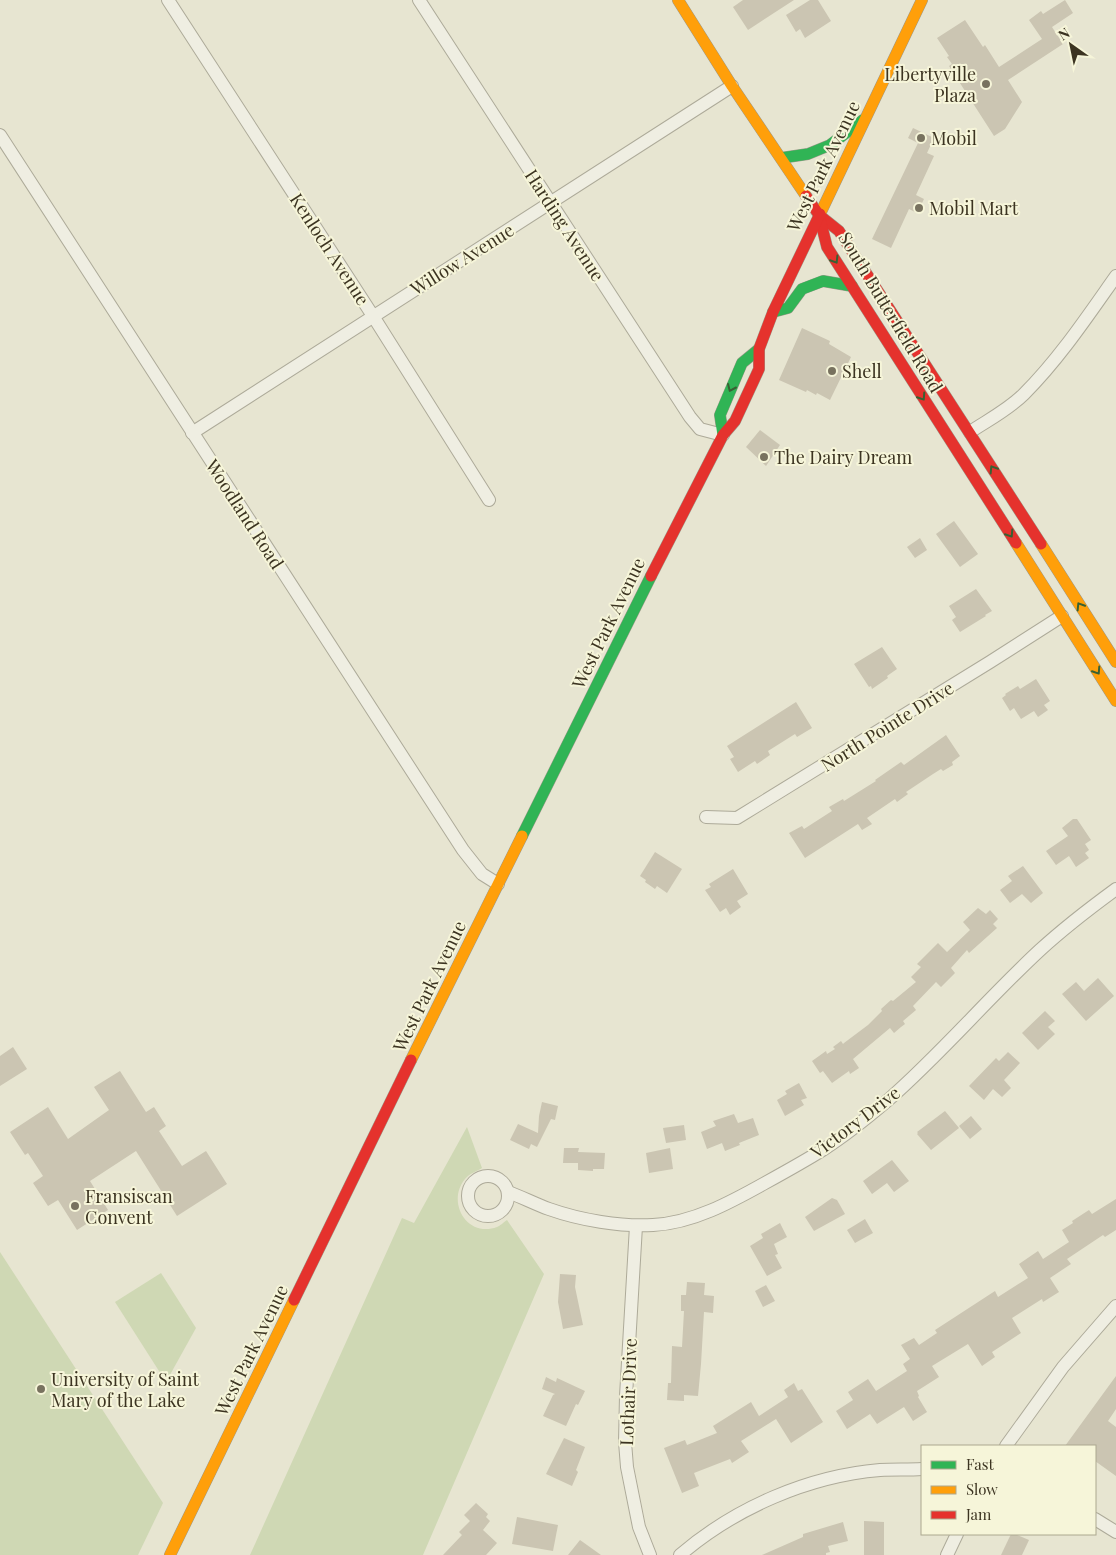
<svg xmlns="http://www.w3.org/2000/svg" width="1116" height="1555" viewBox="0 0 1116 1555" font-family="'Playfair Display',serif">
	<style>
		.green { fill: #cfd8b4 }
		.building { fill: #cbc5b2 }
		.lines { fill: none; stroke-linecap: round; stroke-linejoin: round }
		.street-casing { stroke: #adaa99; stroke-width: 14 }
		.fast-casing { stroke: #9c998a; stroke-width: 12 }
		.slow-casing { stroke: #9c998a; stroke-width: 12 }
		.jam-casing { stroke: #9c998a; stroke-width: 12 }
		.street { stroke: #efeee2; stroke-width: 12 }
		.fast { stroke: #30b455; stroke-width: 11 }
		.slow { stroke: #ff9f0a; stroke-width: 11 }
		.jam { stroke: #e5322d; stroke-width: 11 }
		.oneway { stroke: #386133 }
		.poi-dot { fill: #78725f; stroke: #f6f5d9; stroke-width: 2 }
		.labels { text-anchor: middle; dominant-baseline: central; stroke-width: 4; stroke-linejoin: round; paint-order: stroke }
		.poi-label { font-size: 18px; fill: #3c3421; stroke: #f6f5d9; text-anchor: start }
		.street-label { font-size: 18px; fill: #3c3421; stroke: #f6f5d9 }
	</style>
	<rect width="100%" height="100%" fill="#e7e5d1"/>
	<g class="green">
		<path d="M467 1127 482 1168C477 1171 469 1174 465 1179 446 1202 467 1238 497 1227 500 1226 504 1222 507 1220L544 1274 423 1555H250L402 1218 414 1223Z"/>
		<path d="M0 1252 163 1503 138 1555H0Z"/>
		<path d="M161 1273 196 1328 166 1382 115 1302Z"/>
	</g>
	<g class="building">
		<path d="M743 0H794L748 30 733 7Z"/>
		<path d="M810 0H818L831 21 805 38 800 29 796 32 786 15Z"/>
		<path d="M1065 0 1073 13 1052 27 1063 44 1008 80 1022 102 1005 129 994 136 949 66 952 64 947 57 949 56 937 38 965 20 983 47 985 45 999 67 1042 39 1029 20 1041 11 1043 14Z"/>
		<path d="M913 128 934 138 927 153 934 156 916 195 924 199 917 213 909 209 891 248 872 239 918 143 908 138Z"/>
		<path d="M802 328 830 341 829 344 851 357 830 400 817 393 816 395 807 390 806 392 779 380Z"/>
		<path d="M760 430 780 445 766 466 746 447Z"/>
		<path d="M954 521 978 554 960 567 936 534Z"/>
		<path d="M920 538 927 550 915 558 907 547Z"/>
		<path d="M976 589 992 611 985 615 986 616 960 632 952 620 956 617 949 606Z"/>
		<path d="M882 647 897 669 887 676 888 678 872 689 871 686 869 687 854 664Z"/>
		<path d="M1036 679 1050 701 1044 705 1048 710 1038 717 1034 711 1021 719 1014 708 1010 711 1002 698 1006 695 1005 694 1018 686 1020 689Z"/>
		<path d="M796 702 812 728 797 737 795 734 768 751 770 755 757 764 755 761 738 772 730 759 734 757 727 746Z"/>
		<path d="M946 735 960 756 952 762 953 765 943 771 941 769 933 774 906 792 908 794 897 802 895 799 867 818 872 824 862 830 858 824 805 858 789 833 802 826 804 829 832 811 829 807 843 799 844 801 876 781 875 780 901 762 904 765Z"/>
		<path d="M1073 819H1077L1091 840 1085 844 1089 850 1085 853 1089 858 1076 867 1069 856 1056 865 1046 851 1068 836 1062 828Z"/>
		<path d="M655 852 682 869 667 893 657 886 655 889 645 882 646 880 640 876Z"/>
		<path d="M1023 866 1043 893 1031 903 1022 894 1010 903 1000 890 1012 881 1008 876Z"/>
		<path d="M733 869 748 894 737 901 741 907 730 915 726 908 720 912 705 890 711 887 709 884Z"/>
		<path d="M978 908 986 914 990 910 998 919 993 924 997 928 969 953 967 950 951 968 955 973 941 987 936 982 913 1006 916 1010 903 1021 905 1024 901 1027 894 1033 890 1028 853 1059 859 1068 850 1074 849 1071 832 1083 823 1071 820 1073 812 1061 826 1051 827 1054 835 1049 833 1047 841 1041 843 1044 844 1043 868 1025 882 1011 881 1009 891 1000 893 1001 916 982 911 977 921 967 917 964 938 943 947 952 970 930 963 922Z"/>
		<path d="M1098 978 1114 996 1086 1021 1062 994 1076 982 1084 991Z"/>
		<path d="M1045 1011 1055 1021 1048 1027 1055 1034 1038 1050 1022 1033Z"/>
		<path d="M13 1047 27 1069 0 1086V1056Z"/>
		<path d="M1008 1052 1020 1063 1004 1080 1011 1088 1002 1097 993 1089 984 1100 969 1086 996 1058 999 1061Z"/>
		<path d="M120 1071 146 1112 154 1107 166 1126 159 1131 182 1166 206 1151 227 1184 177 1216 136 1151 90 1181 108 1210 77 1230 58 1200 48 1206 33 1183 43 1176 28 1153 25 1155 10 1132 48 1107 68 1139 109 1110 94 1087Z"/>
		<path d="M799 1083 807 1098 801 1100 804 1105 785 1116 777 1100 787 1094 785 1091Z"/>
		<path d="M542 1102 558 1106 555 1120 551 1119 537 1147 531 1144 529 1149 510 1140 518 1124 538 1133 539 1116Z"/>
		<path d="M945 1111 959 1128 931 1150 917 1134 918 1133 917 1132Z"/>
		<path d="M734 1114 738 1123 753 1118 759 1135 739 1143 740 1145 725 1151 722 1143 707 1149 701 1132 716 1126 713 1121Z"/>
		<path d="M971 1116 982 1129 970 1139 959 1126Z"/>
		<path d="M684 1125 686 1140 666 1143 663 1128Z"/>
		<path d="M564 1148H579L578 1152 605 1153 604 1169H593V1171L578 1170V1163H563Z"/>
		<path d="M670 1148 673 1169 649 1173 646 1153Z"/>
		<path d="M892 1160 909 1181 894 1192 887 1183 872 1194 863 1181Z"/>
		<path d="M832 1198 837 1200 845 1214 814 1231 805 1217Z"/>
		<path d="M1116 1199V1230L1105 1237 1103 1235 1067 1259 1071 1264 1050 1278 1059 1292 1043 1302 1042 1299 1012 1318 1021 1333 992 1352 995 1357 982 1366 968 1344 932 1366 939 1377 917 1391 919 1396 918 1397 927 1412 913 1421 904 1407 877 1424 870 1414 847 1429 836 1411 853 1400 848 1392 868 1379 876 1391 907 1371 903 1364 910 1359 901 1345 914 1338 919 1345 937 1333 935 1330 995 1291 998 1297 1028 1278 1019 1264 1038 1251 1043 1259 1069 1242 1062 1230 1073 1223 1072 1221 1089 1210 1092 1214Z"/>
		<path d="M865 1219 873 1233 855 1243 847 1230Z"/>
		<path d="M780 1223 787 1237 774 1244 778 1254 775 1255 782 1268 767 1276 750 1246 763 1238 761 1234Z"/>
		<path d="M560 1274 576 1275 575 1287 583 1325 563 1329 558 1302Z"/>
		<path d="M687 1282 705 1283 704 1295 714 1296 713 1313 704 1312 701 1364 698 1396 684 1395V1401L667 1400 668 1383H671L672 1346 682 1347 684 1311H681V1295H686Z"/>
		<path d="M766 1285 775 1301 763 1307 755 1291Z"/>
		<path d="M1116 1376V1409L1108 1421 1116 1427V1476L1095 1461V1446H1065Z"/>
		<path d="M546 1377 556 1382 557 1378 585 1391 578 1405 576 1404 566 1426 543 1416 553 1395 555 1394 542 1389Z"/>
		<path d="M794 1383 798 1391 802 1389 823 1422 791 1443 776 1419 741 1441 749 1452 732 1463 730 1459 694 1473 699 1486 682 1493 664 1448 685 1440 687 1445 717 1433 713 1426 751 1402 759 1416 788 1397 784 1390Z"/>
		<path d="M564 1438 585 1447 576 1470 578 1472 572 1486 546 1474Z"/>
		<path d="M476 1503 488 1514 486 1517 490 1521 483 1530 497 1543 486 1555H443L462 1535 459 1532 470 1521 464 1515Z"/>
		<path d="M517 1517 558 1525 553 1551 512 1544Z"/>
		<path d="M864 1521 884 1522V1555H864Z"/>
		<path d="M843 1522 848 1541 828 1546 830 1552 826 1553V1555H762L803 1537V1534Z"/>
		<path d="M1011 1534H1015L1029 1540 1022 1555H1001Z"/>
		<path d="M580 1540 601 1555H568Z"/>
	</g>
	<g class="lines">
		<defs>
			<g id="street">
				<path d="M168 0 373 316 489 500"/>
				<path d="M419 0 690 417 700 429 723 435"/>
				<path d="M0 135 463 850 482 874 498 884"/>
				<path d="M970 432C988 420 1008 410 1024 394 1059 359 1087 317 1116 276"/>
				<path d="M192 433 732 86"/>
				<path d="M706 817 737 818 990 662 1062 616"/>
				<circle cx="488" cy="1196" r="20"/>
				<path d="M508 1192C522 1197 535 1204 549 1209 580 1220 621 1227 653 1225 693 1223 731 1202 765 1183 785 1172 805 1161 824 1149 846 1135 867 1118 887 1101 941 1054 987 999 1040 950 1064 928 1090 908 1116 889"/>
				<path d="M636 1226 626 1396 625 1442 627 1467 639 1527 650 1555"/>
				<path d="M1006 1446 1063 1367 1116 1306"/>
				<path d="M1095 1519 1116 1532"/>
				<path d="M680 1555C735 1508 808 1476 880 1470 894 1469 908 1470 922 1469"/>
				<path d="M947 1555 957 1534"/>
			</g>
			<g id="fast">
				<path d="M781 158 808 154 830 145 863 120"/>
				<path d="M773 312 788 308 802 289 823 281 852 286"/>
				<path d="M723 435 720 415 742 363 759 349"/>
				<path d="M522 836 651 576"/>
			</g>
			<g id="slow">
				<path d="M678 0 732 86 806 196"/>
				<path d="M820 214 922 0"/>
				<path d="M1016 543 1116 701"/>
				<path d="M1041 544 1116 662"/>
				<path d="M411 1060 522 836"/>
				<path d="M170 1555 294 1300"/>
			</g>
			<g id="jam">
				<path d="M806 196 819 215 839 231 1041 544"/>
				<path d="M819 215 827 247 1016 543"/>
				<path d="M651 576 723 435 735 421 759 369V349L773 312 820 214"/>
				<path d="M294 1300 411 1060"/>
			</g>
		</defs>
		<use href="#street" class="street-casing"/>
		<use href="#fast" class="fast-casing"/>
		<use href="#slow" class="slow-casing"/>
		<use href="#jam" class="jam-casing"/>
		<use href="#street" class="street"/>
		<use href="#fast" class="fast"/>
		<use href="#slow" class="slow"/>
		<use href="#jam" class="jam"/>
	</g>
	<defs><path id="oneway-chevron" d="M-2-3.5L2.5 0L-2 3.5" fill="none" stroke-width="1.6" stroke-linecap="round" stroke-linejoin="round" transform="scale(1.25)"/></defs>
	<g class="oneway">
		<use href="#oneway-chevron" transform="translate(835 260) rotate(58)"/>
		<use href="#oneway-chevron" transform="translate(731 388) rotate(114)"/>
		<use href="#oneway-chevron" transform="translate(922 397) rotate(57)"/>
		<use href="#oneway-chevron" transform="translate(993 469) rotate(-122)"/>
		<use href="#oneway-chevron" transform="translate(1010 534) rotate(57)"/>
		<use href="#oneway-chevron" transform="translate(1080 606) rotate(-122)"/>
		<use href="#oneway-chevron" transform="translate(1097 671) rotate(57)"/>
	</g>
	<g class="poi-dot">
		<circle cx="986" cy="84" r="5"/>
		<circle cx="921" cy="138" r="5"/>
		<circle cx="919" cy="208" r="5"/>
		<circle cx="832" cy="371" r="5"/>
		<circle cx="764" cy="457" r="5"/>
		<circle cx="75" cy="1206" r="5"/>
		<circle cx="41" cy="1389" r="5"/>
	</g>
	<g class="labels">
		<g class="poi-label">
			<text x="976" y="74" text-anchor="end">Libertyville<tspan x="976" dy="21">Plaza</tspan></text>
			<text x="931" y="138">Mobil</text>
			<text x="929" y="208">Mobil Mart</text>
			<text x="842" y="371">Shell</text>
			<text x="774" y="457">The Dairy Dream</text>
			<text x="85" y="1196">Fransiscan<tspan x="85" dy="21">Convent</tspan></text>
			<text x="51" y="1379">University of Saint<tspan x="51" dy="21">Mary of the Lake</tspan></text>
		</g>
		<g class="street-label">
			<text transform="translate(823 166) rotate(-64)">West Park Avenue</text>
			<text transform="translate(565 225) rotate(57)">Harding Avenue</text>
			<text transform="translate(330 249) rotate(57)">Kenloch Avenue</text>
			<text transform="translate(462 259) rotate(-32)">Willow Avenue</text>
			<text transform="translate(891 312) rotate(59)">South Butterfield Road</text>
			<text transform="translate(245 514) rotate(57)">Woodland Road</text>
			<text transform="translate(608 623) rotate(-64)">West Park Avenue</text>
			<text transform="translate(887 726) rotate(-32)">North Pointe Drive</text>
			<text transform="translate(429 986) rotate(-64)">West Park Avenue</text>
			<text transform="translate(855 1122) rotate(-37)">Victory Drive</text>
			<text transform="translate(251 1350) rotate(-64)">West Park Avenue</text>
			<text transform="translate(628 1392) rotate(-88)">Lothair Drive</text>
		</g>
	</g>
	<rect x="921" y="1445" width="175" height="90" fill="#f6f5d9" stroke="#aca88f"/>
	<rect x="931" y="1461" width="25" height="8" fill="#30b455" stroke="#aca88f"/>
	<text x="966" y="1470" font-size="15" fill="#3c3421">Fast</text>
	<rect x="931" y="1486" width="25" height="8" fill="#ff9f0a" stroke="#aca88f"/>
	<text x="966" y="1495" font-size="15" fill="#3c3421">Slow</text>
	<rect x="931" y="1511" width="25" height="8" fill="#e5322d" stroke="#aca88f"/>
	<text x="966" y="1520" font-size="15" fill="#3c3421">Jam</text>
	<g transform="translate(1071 45) rotate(327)" stroke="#f6f5d9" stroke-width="4" paint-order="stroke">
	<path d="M0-4L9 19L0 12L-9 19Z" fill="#3c3421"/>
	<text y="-8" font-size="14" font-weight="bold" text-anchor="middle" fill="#3c3421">N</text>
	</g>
</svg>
